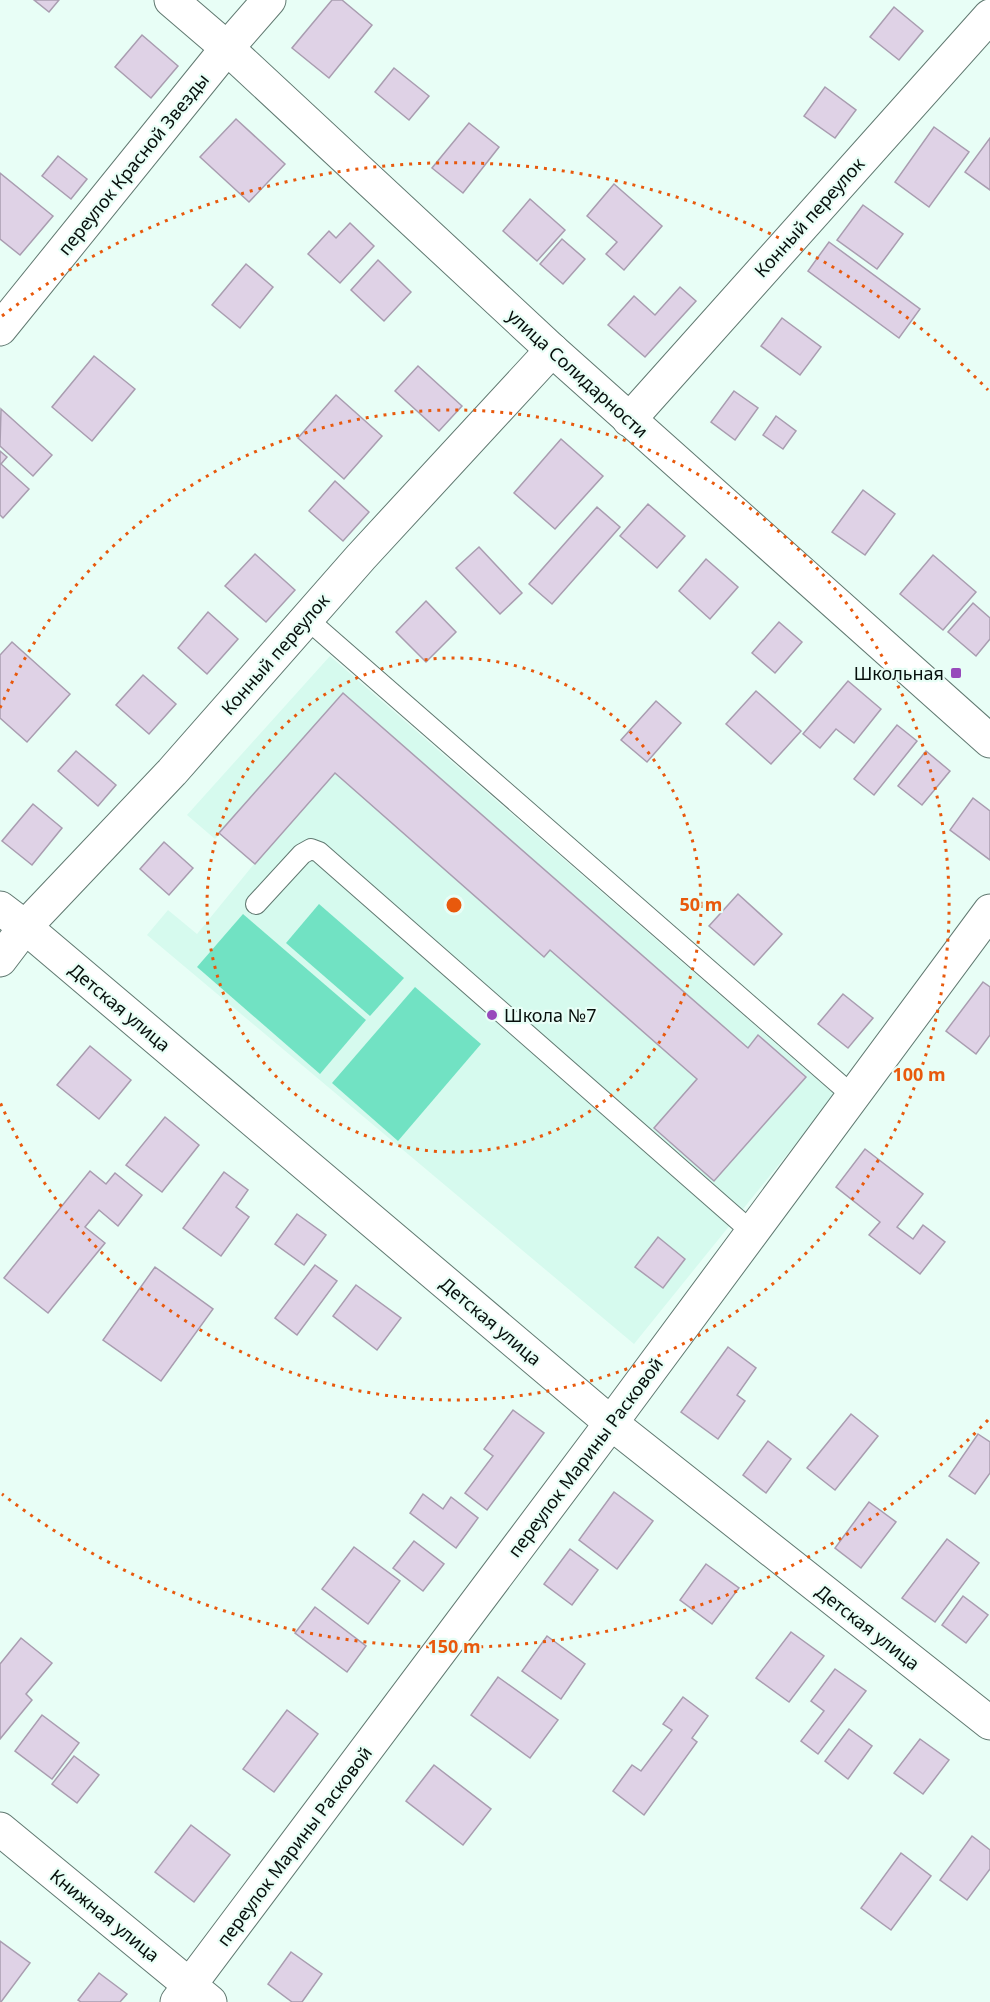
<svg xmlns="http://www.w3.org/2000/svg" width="990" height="2002" viewBox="0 0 990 2002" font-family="'Noto Sans',sans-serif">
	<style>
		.built { fill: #d6faee }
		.green { fill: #71e2c3 }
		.building { fill: #dfd2e6; stroke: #a99db0; stroke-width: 1.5 }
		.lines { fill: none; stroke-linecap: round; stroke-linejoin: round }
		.service-casing { stroke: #617971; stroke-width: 22 }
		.minor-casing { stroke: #617971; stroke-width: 35 }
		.service { stroke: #fff; stroke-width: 20 }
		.minor { stroke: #fff; stroke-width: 33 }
		.ring { fill: none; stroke: #e8590c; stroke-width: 3; stroke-dasharray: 3 6 }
		.poi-dot { fill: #974abb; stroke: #e8fef6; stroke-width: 2 }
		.labels { text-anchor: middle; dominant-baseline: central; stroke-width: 4.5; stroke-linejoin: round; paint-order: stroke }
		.street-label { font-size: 18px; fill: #070f0c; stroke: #e8fef6 }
		.poi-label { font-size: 18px; fill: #070f0c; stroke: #e8fef6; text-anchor: end }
		.centre { fill: #e8590c; stroke: #e8fef6; stroke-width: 3 }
		.ring-label { font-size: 18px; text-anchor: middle; font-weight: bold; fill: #e8590c; stroke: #e8fef6; stroke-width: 4.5; stroke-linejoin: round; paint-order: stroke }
	</style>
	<rect width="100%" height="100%" fill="#e8fef6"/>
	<path class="built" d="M330 656 835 1095 634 1344 147 935 168 910 197 934 254 864 220 834 215 839 187 815Z"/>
	<g class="green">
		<path d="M319 904 404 978 370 1016 286 943Z"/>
		<path d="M243 914 366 1020 320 1074 197 967Z"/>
		<path d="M415 987 481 1044 398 1141 332 1083Z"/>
	</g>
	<g class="building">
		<path d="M34 0H59L49 12Z"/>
		<path d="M332 0H342L372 25 329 78 292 48Z"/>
		<path d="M894 7 923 31 899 60 870 37Z"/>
		<path d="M142 35 178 66 151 98 115 67Z"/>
		<path d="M394 68 429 96 409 120 375 92Z"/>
		<path d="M825 87 856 110 835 138 804 116Z"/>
		<path d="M236 119 285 164 249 202 200 157Z"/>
		<path d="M469 123 499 147 463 193 432 168Z"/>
		<path d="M934 127 969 152 929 207 895 182Z"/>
		<path d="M990 138V190L965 172Z"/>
		<path d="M58 156 87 179 71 199 42 176Z"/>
		<path d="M0 173 53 216 20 255 0 239Z"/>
		<path d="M614 184 662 226 624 270 606 254 617 242 587 216Z"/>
		<path d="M530 199 565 230 537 261 503 231Z"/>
		<path d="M863 205 903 234 877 269 837 240Z"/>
		<path d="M350 223 374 246 340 283 308 254 329 231 336 238Z"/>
		<path d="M562 239 585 259 563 284 540 264Z"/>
		<path d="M829 242 920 309 899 338 808 271Z"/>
		<path d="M378 260 411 292 384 321 351 290Z"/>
		<path d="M246 264 273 287 240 328 212 305Z"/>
		<path d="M680 287 696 301 645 357 608 325 634 296 655 315Z"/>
		<path d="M782 318 821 347 800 375 761 346Z"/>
		<path d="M94 356 135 389 92 441 52 407Z"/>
		<path d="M418 366 462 406 439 431 395 391Z"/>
		<path d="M734 391 758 408 735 440 711 422Z"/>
		<path d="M336 395 382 436 344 479 298 438Z"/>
		<path d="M1 409 52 455 33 476 0 446Z"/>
		<path d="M776 416 796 431 783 449 763 435Z"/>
		<path d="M561 439 603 476 555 529 514 493Z"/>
		<path d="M0 451 7 457 1 464 29 489 3 518 0 515Z"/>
		<path d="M335 481 369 512 343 541 309 511Z"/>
		<path d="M863 490 895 514 865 555 832 532Z"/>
		<path d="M648 504 685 536 657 568 620 536Z"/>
		<path d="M597 507 620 527 552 604 529 584Z"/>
		<path d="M479 547 522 593 500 614 456 568Z"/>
		<path d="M255 554 295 590 266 622 225 586Z"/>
		<path d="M933 555 976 592 943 630 900 594Z"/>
		<path d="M706 559 738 587 710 619 679 591Z"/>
		<path d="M426 601 456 632 426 662 396 632Z"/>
		<path d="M973 603 990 618V639L976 656 948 632Z"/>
		<path d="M208 612 238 639 207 674 178 648Z"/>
		<path d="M779 622 802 642 775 673 752 653Z"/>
		<path d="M12 642 70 694 27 742 0 718V655Z"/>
		<path d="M143 675 176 704 149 734 116 705Z"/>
		<path d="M848 681 881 709 854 743 836 729 820 748 803 734Z"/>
		<path d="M756 691 801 731 771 764 726 724Z"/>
		<path d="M343 693 748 1048 758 1035 806 1077 714 1181 654 1128 697 1079 550 950 544 957 335 773 255 864 219 833Z"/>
		<path d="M656 701 681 723 647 762 621 740Z"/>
		<path d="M897 725 917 741 874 795 854 779Z"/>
		<path d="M76 751 116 785 98 806 58 771Z"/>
		<path d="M926 751 950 771 922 805 898 786Z"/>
		<path d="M973 798 990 811V860L950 830Z"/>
		<path d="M33 804 62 828 32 865 2 841Z"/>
		<path d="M164 842 193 868 169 895 140 869Z"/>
		<path d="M738 894 782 934 754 965 709 926Z"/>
		<path d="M983 982 990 987V1035L976 1054 946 1031Z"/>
		<path d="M843 994 873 1018 848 1048 818 1024Z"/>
		<path d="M90 1046 131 1080 99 1119 57 1085Z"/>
		<path d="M165 1117 199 1145 162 1192 126 1165Z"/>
		<path d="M865 1149 923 1194 897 1227 913 1239 923 1225 945 1242 920 1274 869 1235 880 1222 836 1187Z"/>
		<path d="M90 1171 106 1184 115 1173 142 1195 118 1226 99 1210 85 1227 105 1243 48 1313 4 1278Z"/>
		<path d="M224 1172 248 1190 236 1207 249 1217 221 1256 183 1228Z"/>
		<path d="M297 1214 326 1235 304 1265 275 1244Z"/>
		<path d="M658 1237 685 1259 663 1288 635 1267Z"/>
		<path d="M315 1265 337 1281 297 1335 275 1318Z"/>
		<path d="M155 1267 213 1309 161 1381 103 1340Z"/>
		<path d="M356 1285 401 1318 377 1350 333 1316Z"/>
		<path d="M728 1347 756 1368 737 1395 745 1401 718 1439 681 1412Z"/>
		<path d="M513 1410 544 1433 487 1510 465 1493 493 1456 484 1449Z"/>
		<path d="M851 1414 878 1436 835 1490 807 1468Z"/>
		<path d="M978 1434 990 1442V1473L975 1494 949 1476Z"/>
		<path d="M768 1441 791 1459 766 1493 743 1475Z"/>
		<path d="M614 1492 653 1521 617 1569 579 1540Z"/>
		<path d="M423 1494 443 1509 451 1497 478 1518 456 1548 410 1513Z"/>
		<path d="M869 1502 896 1522 861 1568 835 1548Z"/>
		<path d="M947 1539 979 1563 935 1622 902 1598Z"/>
		<path d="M414 1541 444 1564 423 1591 393 1568Z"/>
		<path d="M354 1547 400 1581 368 1624 322 1589Z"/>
		<path d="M570 1549 598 1570 572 1605 544 1584Z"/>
		<path d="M706 1564 739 1588 712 1624 680 1600Z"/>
		<path d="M963 1596 988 1615 966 1643 942 1625Z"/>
		<path d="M315 1607 366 1646 347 1672 295 1633Z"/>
		<path d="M791 1632 824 1656 789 1702 756 1678Z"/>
		<path d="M547 1636 585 1664 561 1699 522 1671Z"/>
		<path d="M21 1638 52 1663 26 1694 32 1700 0 1739V1664Z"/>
		<path d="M835 1669 866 1691 818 1754 801 1741 824 1711 811 1701Z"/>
		<path d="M498 1677 558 1720 530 1758 471 1715Z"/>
		<path d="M683 1697 708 1716 692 1738 697 1742 644 1815 613 1791 632 1765 641 1771 672 1730 663 1724Z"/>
		<path d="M287 1710 318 1734 274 1792 243 1769Z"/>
		<path d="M42 1715 79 1743 52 1779 15 1751Z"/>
		<path d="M849 1729 872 1746 848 1779 825 1761Z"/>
		<path d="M920 1739 949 1760 923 1794 894 1773Z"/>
		<path d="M74 1756 99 1775 77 1803 52 1784Z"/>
		<path d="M434 1765 491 1809 463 1845 406 1801Z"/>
		<path d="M191 1825 230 1855 194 1902 155 1872Z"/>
		<path d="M972 1836 990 1850V1869L967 1900 940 1880Z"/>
		<path d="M901 1853 931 1876 891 1930 861 1908Z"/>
		<path d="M0 1941 30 1963 1 2002H0Z"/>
		<path d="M291 1952 322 1974 302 2002H292L268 1984Z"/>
		<path d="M99 1973 127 1994 120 2002H81L78 2000Z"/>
	</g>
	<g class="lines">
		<defs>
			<g id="service">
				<path d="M307 619 853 1096"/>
				<path d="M256 904 302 854 311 849 319 852 752 1232"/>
			</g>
			<g id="minor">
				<path d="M171 0 227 48 552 350 990 741"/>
				<path d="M0 329 227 48 269 0"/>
				<path d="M629 420 990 16"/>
				<path d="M0 908 25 927 611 1423 990 1723"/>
				<path d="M0 960 25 927 172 772 361 557 552 350"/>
				<path d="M0 1829 210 2002"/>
				<path d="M177 2002 611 1423 990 911"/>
			</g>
		</defs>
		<use href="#service" class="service-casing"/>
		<use href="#minor" class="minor-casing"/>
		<use href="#service" class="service"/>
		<use href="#minor" class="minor"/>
	</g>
	<g class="ring">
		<circle cx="454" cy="905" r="247"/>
		<path d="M0 708A495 495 0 1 1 0 1102"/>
		<path d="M988 1420A742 742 0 0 1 2 1494M2 316A742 742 0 0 1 988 390"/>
	</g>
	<g class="poi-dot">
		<rect x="950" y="667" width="12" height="12" rx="3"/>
		<circle cx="492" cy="1015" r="6"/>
	</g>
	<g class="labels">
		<g class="street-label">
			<text transform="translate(133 164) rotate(-51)">переулок Красной Звезды</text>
			<text transform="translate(809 217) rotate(-48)">Конный переулок</text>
			<text transform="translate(578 373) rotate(42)">улица Солидарности</text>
			<text transform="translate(275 654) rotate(-49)">Конный переулок</text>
			<text transform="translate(120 1007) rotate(40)">Детская улица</text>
			<text transform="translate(491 1321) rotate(40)">Детская улица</text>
			<text transform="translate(585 1457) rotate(-53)">переулок Марины Расковой</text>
			<text transform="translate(868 1627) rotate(38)">Детская улица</text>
			<text transform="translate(294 1846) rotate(-53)">переулок Марины Расковой</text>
			<text transform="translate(105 1915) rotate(39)">Книжная улица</text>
		</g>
		<g class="poi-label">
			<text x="944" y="673">Школьная</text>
			<text x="504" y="1015" text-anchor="start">Школа №7</text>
		</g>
	</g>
	<circle cx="454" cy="905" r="9" class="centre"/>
	<g class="ring-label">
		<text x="701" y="911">50 m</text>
		<text x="919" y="1081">100 m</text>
		<text x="454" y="1653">150 m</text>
	</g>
</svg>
